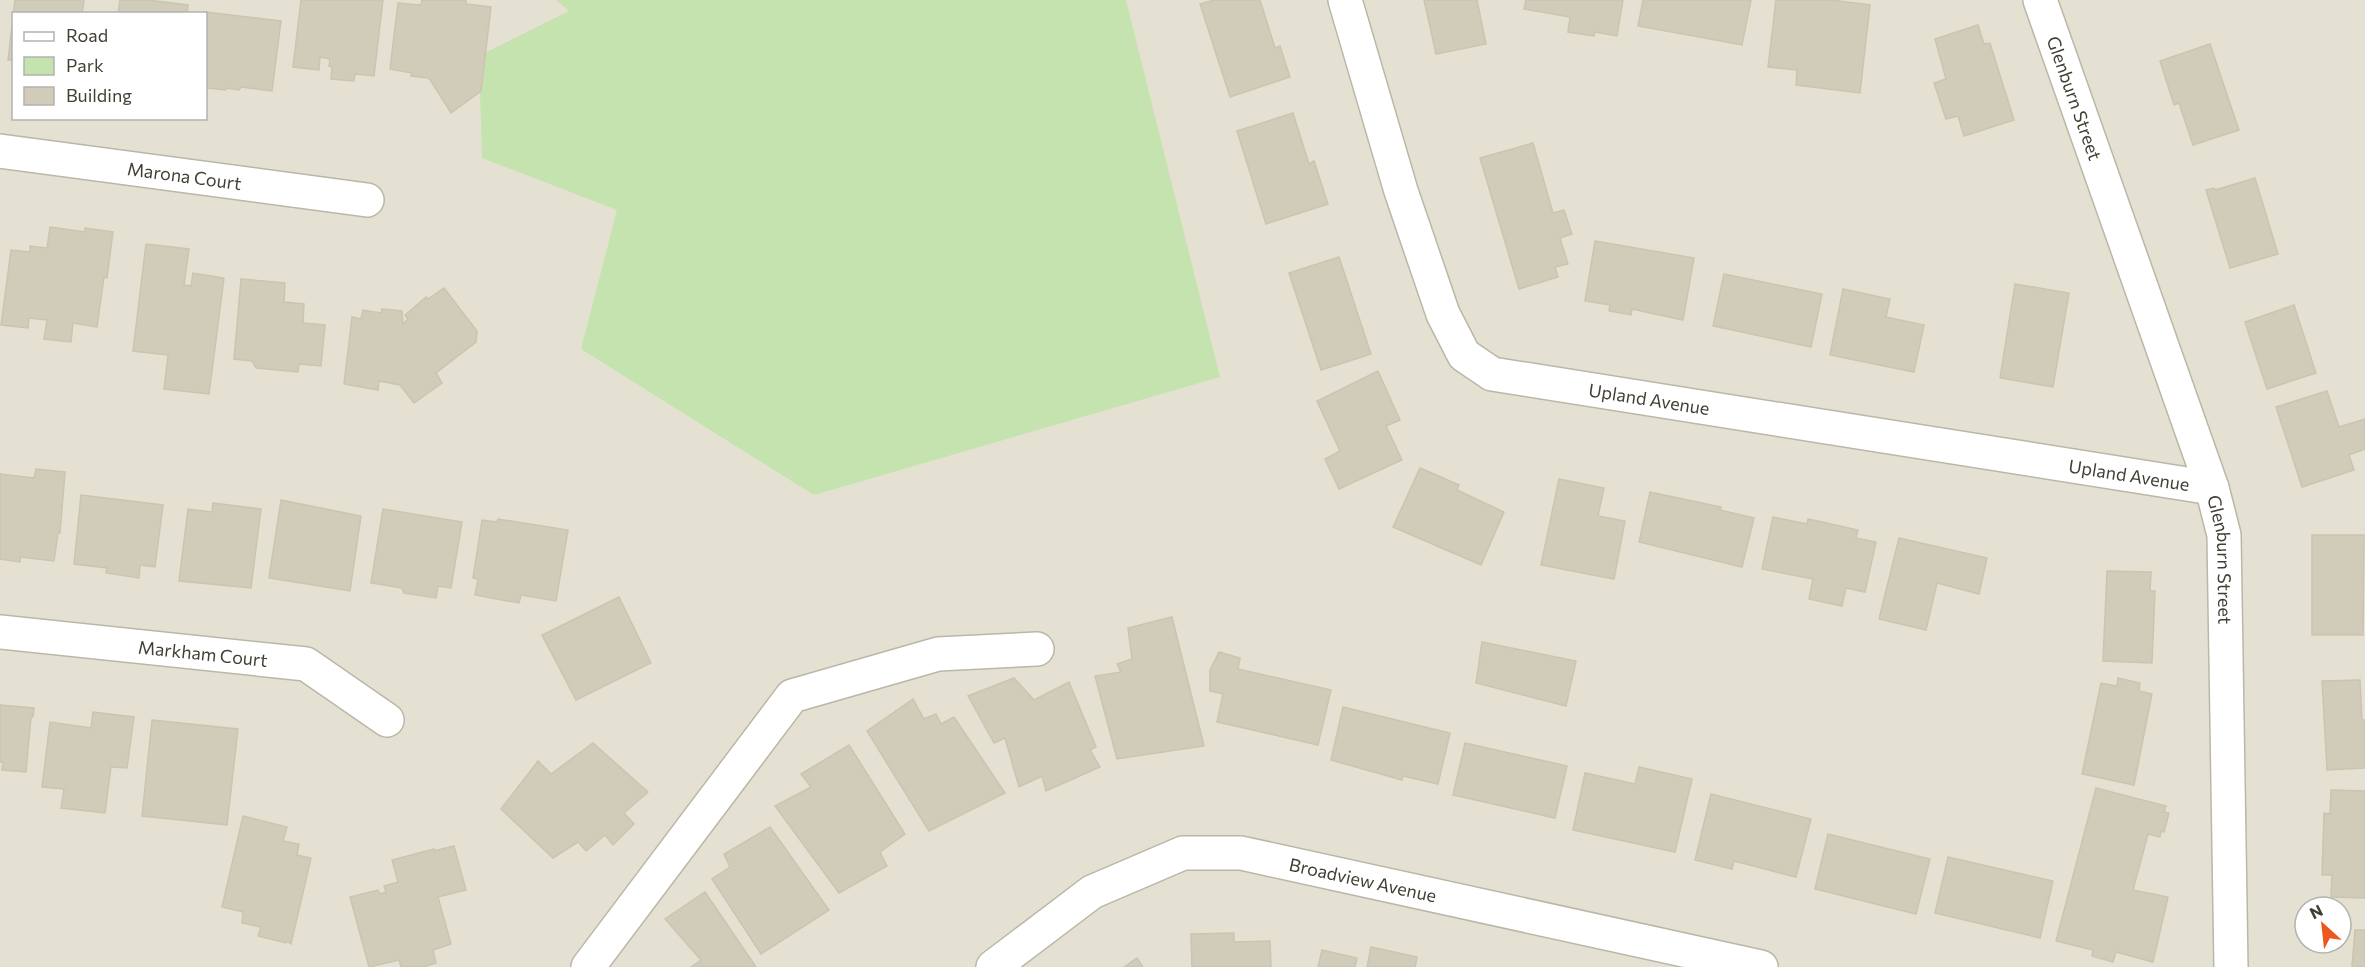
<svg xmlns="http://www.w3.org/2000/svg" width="2365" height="967" viewBox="0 0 2365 967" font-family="Commissioner,sans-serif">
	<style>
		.residential { fill: #e4e1d2; fill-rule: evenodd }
		.green { fill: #c5e3ae }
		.building { fill: #d1cbba; stroke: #ccc4ae; stroke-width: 1.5 }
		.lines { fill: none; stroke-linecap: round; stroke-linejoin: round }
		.minor-casing { stroke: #bbb7a7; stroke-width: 36 }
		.minor { stroke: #fff; stroke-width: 33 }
		.labels { text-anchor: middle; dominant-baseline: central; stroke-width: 4.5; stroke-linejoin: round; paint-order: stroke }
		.street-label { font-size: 18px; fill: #423e34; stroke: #fff }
	</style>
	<rect width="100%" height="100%" fill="#f1eee4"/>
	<path class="residential" d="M0 0H2365V967H0ZM14 14H206V118H14ZM2305 907H2341V943H2305Z"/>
	<path class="green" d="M556 0H1126L1220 377 814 495 581 349 617 210 482 158 479 56 569 11Z"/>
	<g class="building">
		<path d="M15 0H84L82 14H14V60H8Z"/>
		<path d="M120 0H148L188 5 187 14H118Z"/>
		<path d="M301 0H383L374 76 355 74 354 81 331 79 332 67 329 66 330 59 320 57 319 70 293 67Z"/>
		<path d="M422 0H466V4L491 7 481 91 451 113 429 78 411 76 412 73 390 69 398 3 421 5Z"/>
		<path d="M1214 0H1260L1275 48 1280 46 1290 77 1230 97 1200 4Z"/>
		<path d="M1424 0H1477L1486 44 1436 54Z"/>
		<path d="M1526 0H1623L1617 36 1595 32 1594 36 1568 32 1570 17 1524 9Z"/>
		<path d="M1643 0H1751L1742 45 1638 26Z"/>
		<path d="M1776 0H1831L1870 5 1860 93 1796 85 1797 70 1768 67Z"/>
		<path d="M206 12 281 21 272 91 241 87 239 90 226 88V90L206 88Z"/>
		<path d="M1978 25 1984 44 1990 43 2014 120 1964 136 1958 116 1946 119 1934 83 1946 79 1935 39Z"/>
		<path d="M2210 44 2239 130 2193 145 2179 103 2174 105 2160 61Z"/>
		<path d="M1293 113 1309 164 1314 161 1328 204 1266 224 1237 131Z"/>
		<path d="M1533 143 1553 213 1564 210 1572 234 1560 238 1568 264 1555 267 1558 277 1519 289 1480 158Z"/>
		<path d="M2255 178 2278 254 2230 268 2206 190 2214 188 2215 190Z"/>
		<path d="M50 227 85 232V228L113 232 107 278 104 277 97 327 73 323 71 342 44 339 47 320 29 318 28 328 1 325 11 250 30 252V246L47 248Z"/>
		<path d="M1595 241 1694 258 1683 320 1632 309 1631 315 1609 311 1610 305 1585 301Z"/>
		<path d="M146 244 189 249 184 285 191 286 193 273 224 278 209 394 164 389 168 355 133 351Z"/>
		<path d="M1339 257 1371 354 1321 370 1289 273Z"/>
		<path d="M1724 274 1822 294 1811 347 1713 326Z"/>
		<path d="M241 279 285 283 284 302 304 304 303 323 325 325 321 366 299 364 298 372 256 368 252 361 234 359Z"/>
		<path d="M2015 284 2069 293 2053 387 2000 378Z"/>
		<path d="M444 288 477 331 476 342 436 373 442 383 414 403 400 385 379 381 378 390 344 384 352 317 361 319 363 310 381 313 382 309 402 311 403 324 408 319 405 315 426 297 428 299Z"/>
		<path d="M1843 289 1890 299 1886 317 1924 325 1914 372 1830 355Z"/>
		<path d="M2294 305 2316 373 2267 389 2245 322Z"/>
		<path d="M1378 371 1400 420 1386 426 1402 460 1339 489 1325 459 1340 451 1317 401Z"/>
		<path d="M2327 391 2339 427 2365 419V449L2349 455 2354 470 2302 487 2276 407Z"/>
		<path d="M1420 468 1459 485 1457 490 1504 512 1481 565 1393 527Z"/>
		<path d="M36 469 65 472 60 533H58L54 561 20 557V562L0 559V474L34 478Z"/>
		<path d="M1559 479 1604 488 1598 516 1625 521 1614 579 1541 565Z"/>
		<path d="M1650 492 1721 507 1720 510 1754 518 1742 567 1639 542Z"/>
		<path d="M81 495 163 505 155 567 140 565 139 578 106 573 107 568 74 564Z"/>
		<path d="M281 500 361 516 350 591 269 578Z"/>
		<path d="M213 503 261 509 251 588 179 581 188 509 212 512Z"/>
		<path d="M383 509 462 522 451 588 438 586 436 598 404 593 402 588 371 583Z"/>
		<path d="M1773 517 1807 524 1808 519 1858 530 1856 538 1876 542 1865 592 1846 588 1842 606 1809 599 1813 579 1762 569Z"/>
		<path d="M498 519 568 530 556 601 521 595 519 603 475 595 478 579 473 578 482 520 497 522Z"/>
		<path d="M2312 535H2364L2363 635H2312Z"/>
		<path d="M1899 538 1987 558 1979 594 1937 583 1926 630 1879 619Z"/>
		<path d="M2107 571 2151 572 2150 591H2155L2152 663 2103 661Z"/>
		<path d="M619 597 651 663 576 700 542 635Z"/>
		<path d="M1172 617 1204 746 1117 759 1095 676 1121 672 1117 664 1132 659 1128 628Z"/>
		<path d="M1482 642 1576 661 1566 706 1476 683Z"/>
		<path d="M1219 652 1240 658 1238 669 1331 690 1318 745 1217 722 1223 694 1210 691V670Z"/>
		<path d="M1014 678 1034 700 1069 682 1096 747 1090 750 1100 767 1046 791 1042 776 1019 787 1005 738 994 743 968 696Z"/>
		<path d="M2118 678 2140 683 2139 691 2152 694 2134 785 2082 774 2101 683 2117 686Z"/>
		<path d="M2360 680 2362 720H2365V768L2327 770 2322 681Z"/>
		<path d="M913 699 924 719 936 714 941 724 954 717 1005 793 929 831 867 731Z"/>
		<path d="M0 705 34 708 33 717H31L26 772 2 770 3 762H0Z"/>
		<path d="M1343 707 1450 733 1438 784 1403 776 1402 780 1331 760Z"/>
		<path d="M93 712 134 717 127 768 111 767 105 813 61 808 64 789 42 787 50 722 91 728Z"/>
		<path d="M152 720 238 729 227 825 142 816Z"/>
		<path d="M593 743 648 792 624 813 634 824 613 845 605 835 586 851 578 842 553 858 501 809 538 761 551 774Z"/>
		<path d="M1465 743 1567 766 1555 818 1453 795Z"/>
		<path d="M849 745 905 834 880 852 887 866 839 893 775 806 811 787 801 774Z"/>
		<path d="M1639 767 1692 779 1675 852 1573 830 1585 773 1635 784Z"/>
		<path d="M2096 788 2166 806 2164 812 2169 813 2164 832 2161 831 2160 837 2148 834 2133 890 2168 897 2153 962 2116 952 2113 962 2092 956 2093 950 2056 941Z"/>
		<path d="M2331 790 2365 791V898L2331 897 2332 875H2322L2324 813 2330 814Z"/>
		<path d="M1711 794 1811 819 1796 877 1734 861 1732 869 1695 860Z"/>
		<path d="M243 816 287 827 283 841 299 844 297 855 311 858 291 944 287 941 286 943 258 936 261 927 242 923 243 912 222 907Z"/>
		<path d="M770 827 829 910 761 954 712 879 730 867 724 854Z"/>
		<path d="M1828 834 1930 859 1916 914 1815 889Z"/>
		<path d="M454 846 466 890 438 897 451 944 433 950 436 963 423 967H401L399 960 369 967 350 897 378 890 380 894 386 892 384 886 398 882 392 860 434 849V851Z"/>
		<path d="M1948 857 2053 881 2040 938 1935 913Z"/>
		<path d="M705 892 756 967H691L701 960 665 919Z"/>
		<path d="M2355 930H2365V967H2352Z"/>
		<path d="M1234 933V942L1270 941 1271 967H1192L1191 934Z"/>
		<path d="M1371 947 1417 957 1415 967H1367Z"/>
		<path d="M1322 950 1357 958 1355 967H1318Z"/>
		<path d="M1137 958 1143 967H1124Z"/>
	</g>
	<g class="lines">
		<defs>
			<g id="minor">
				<path id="s1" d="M1345 0 1401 191 1443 314 1464 355 1492 374 2212 488"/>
				<path id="s2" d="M2040 0 2212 488 2224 535 2231 967"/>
				<path id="s3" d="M0 151 367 200"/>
				<path id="s4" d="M0 632 306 664 387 720"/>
				<path d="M588 967 792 696 938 654 1037 649"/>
				<path id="s5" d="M993 967 1092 892 1183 853H1241L1761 967"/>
			</g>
		</defs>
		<use href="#minor" class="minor-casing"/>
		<use href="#minor" class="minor"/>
	</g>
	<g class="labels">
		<g class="street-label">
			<text stroke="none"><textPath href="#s2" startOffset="104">Glenburn Street</textPath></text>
			<text stroke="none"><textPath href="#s3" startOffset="186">Marona Court</textPath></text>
			<text stroke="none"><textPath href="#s1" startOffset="568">Upland Avenue</textPath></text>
			<text stroke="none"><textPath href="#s1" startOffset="1054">Upland Avenue</textPath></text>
			<text stroke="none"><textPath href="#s2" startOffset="590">Glenburn Street</textPath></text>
			<text stroke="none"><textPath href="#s4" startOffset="204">Markham Court</textPath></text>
			<text stroke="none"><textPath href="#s5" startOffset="406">Broadview Avenue</textPath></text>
		</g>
	</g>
	<rect x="12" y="12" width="195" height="108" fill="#ffffff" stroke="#b3b2ae" stroke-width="1.5"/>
	<rect x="24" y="32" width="30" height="9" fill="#ffffff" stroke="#b3b2ae" stroke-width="1.5"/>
	<text x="66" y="42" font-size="18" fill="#423e34">Road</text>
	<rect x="24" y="57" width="30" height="18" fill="#c5e3ae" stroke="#b3b2ae" stroke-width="1.5"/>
	<text x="66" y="72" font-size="18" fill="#423e34">Park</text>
	<rect x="24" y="87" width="30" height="18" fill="#d1cbba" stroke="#b3b2ae" stroke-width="1.5"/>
	<text x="66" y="102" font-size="18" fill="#423e34">Building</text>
	<g transform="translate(2323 925) rotate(333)"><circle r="28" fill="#ffffff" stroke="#b3b2ae" stroke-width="1.5"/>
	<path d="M0-4.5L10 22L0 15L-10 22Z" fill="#ed561e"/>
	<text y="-9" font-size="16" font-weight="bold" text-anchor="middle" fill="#423e34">N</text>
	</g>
</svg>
